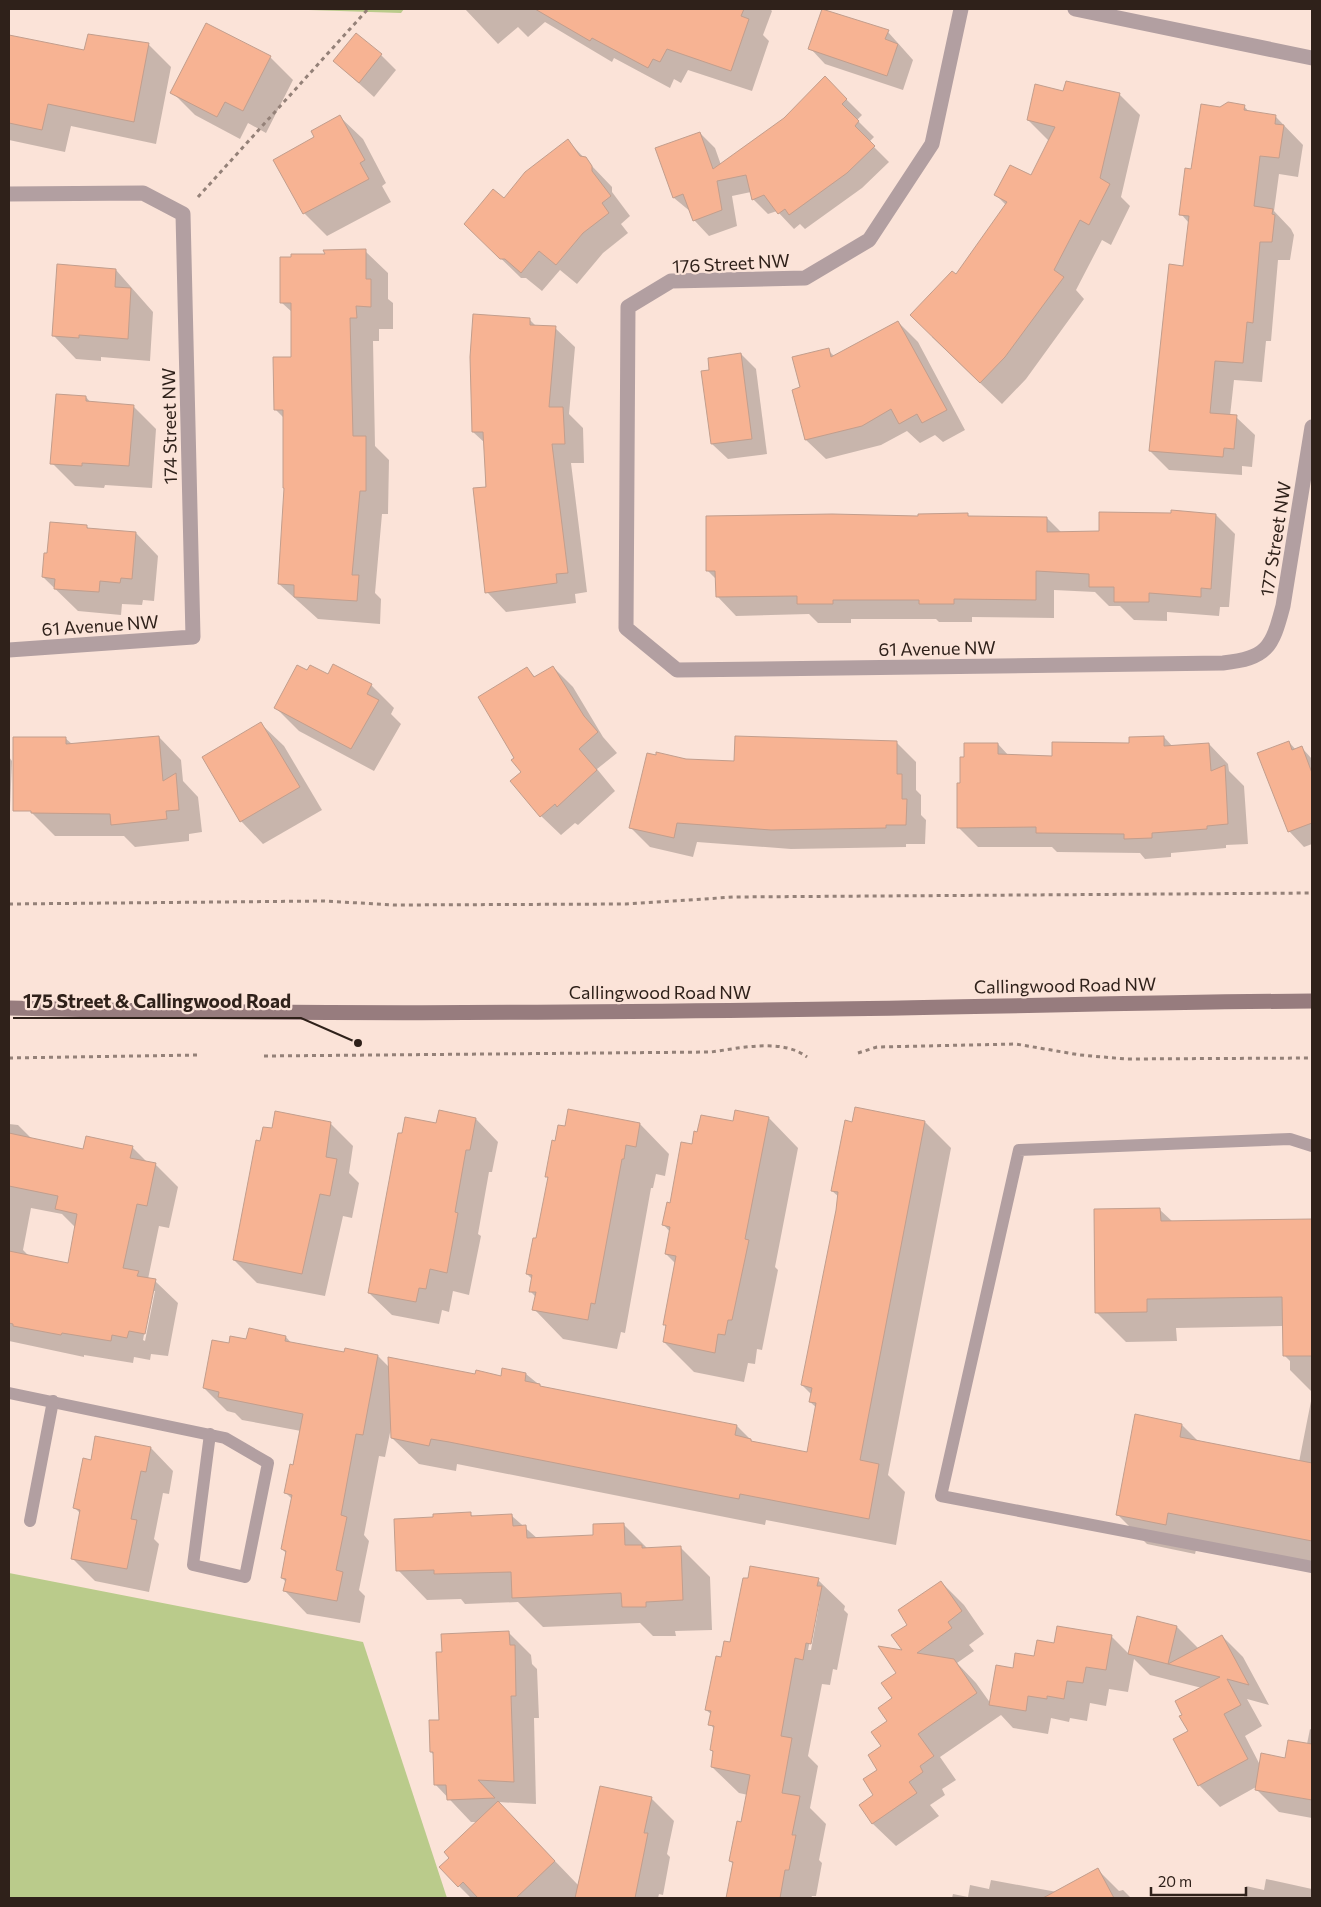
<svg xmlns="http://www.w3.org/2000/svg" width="1321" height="1907" viewBox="0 0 1321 1907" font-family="Commissioner,sans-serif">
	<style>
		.green { fill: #bacb8b }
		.shadow { fill: #0003; fill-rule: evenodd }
		.building { fill: #f7b393; stroke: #c29e8d }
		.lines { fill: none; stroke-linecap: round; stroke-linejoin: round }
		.path { stroke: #948178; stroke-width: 3; stroke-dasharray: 4 4; stroke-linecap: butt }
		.lane { stroke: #b29fa1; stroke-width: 12 }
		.street { stroke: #b29fa1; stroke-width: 15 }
		.secondary { stroke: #977c7e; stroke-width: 15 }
		.labels { text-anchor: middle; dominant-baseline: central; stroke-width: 4.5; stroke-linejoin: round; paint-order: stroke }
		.street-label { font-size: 18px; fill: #2f211a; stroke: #fbe3d8 }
		.leader { fill: none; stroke: #2f211a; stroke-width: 2 }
		.callout-dot { fill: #2f211a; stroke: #fbe3d8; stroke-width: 2 }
		.callout-label { font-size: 19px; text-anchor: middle; font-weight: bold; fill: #2f211a; stroke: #fbe3d8; stroke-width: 4.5; stroke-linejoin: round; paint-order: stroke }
	</style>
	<rect width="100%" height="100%" fill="#fbe3d8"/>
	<g class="green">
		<path d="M278 9H404L401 13Z"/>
		<path d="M9 1573 363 1642 447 1898H9Z"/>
	</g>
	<g class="shadow">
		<path d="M465 9H770L772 11 763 35 769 41 752 91 688 70 681 83 674 79 670 88 614 58 612 62 545 22 528 37 518 27 498 44Z"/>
		<path d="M888 32 913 60 903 90 825 64 810 48Z"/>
		<path d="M149 45 171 67 156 144 71 126 65 152 9 140V46L85 52Z"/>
		<path d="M381 55 396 70 374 97 334 61Z"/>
		<path d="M270 57 293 80 266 133 248 123 240 139 195 115 172 92Z"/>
		<path d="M825 78 862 115 857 120 874 137 869 142 889 162 862 188 805 229 800 224 794 229 777 211 768 214 753 199 751 192 732 196 737 226 709 236 694 220 691 212 674 198 656 149 700 133 715 148 721 165 785 119Z"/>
		<path d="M1064 93 1119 94 1140 115 1121 197 1130 206 1111 245 1102 240 1076 290 1084 299 1026 379 1002 404 932 337 956 276 1006 205 996 195 1032 177 1050 142 1028 120Z"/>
		<path d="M1244 106 1250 113 1276 117 1303 145 1298 177 1279 174 1274 211 1291 229 1294 235 1290 260H1278L1271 341H1266L1262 382 1234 380 1230 416 1236 417 1255 435 1252 467 1242 466V475L1169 470 1150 451 1184 267 1189 223 1181 214 1192 170 1220 108Z"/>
		<path d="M340 117 363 139 386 183 382 186 391 202 327 236 304 213 316 138Z"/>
		<path d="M568 141 612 187V192L630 216 621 224 628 233 603 253 577 284 560 270 542 291 526 278H521L485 243 504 199Z"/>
		<path d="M365 251 388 273V299L393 303V329H379V341H373L375 446 389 460 388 514H382L375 593 381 599 380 624 318 619 279 584 286 489 285 419 276 410 293 358V313L281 302 327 255Z"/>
		<path d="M116 270 153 312 150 361 101 357V361L76 359 54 336Z"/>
		<path d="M529 319 536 326 555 328 575 347 569 414 583 428 584 463H571L587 592 575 594 576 603 506 612 487 592 485 443 473 432Z"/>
		<path d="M898 322 918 342 965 430 943 442 935 435 920 443 907 431 881 445 826 459 806 440 793 390 801 388 828 350 835 357Z"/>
		<path d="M741 354 756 369 767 454 728 459 712 444 711 371Z"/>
		<path d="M86 397 91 403 133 406 156 429 152 488 105 485 104 488 75 486 52 463Z"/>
		<path d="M967 515 969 517 1047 518 1062 533 1100 532 1216 515 1235 534 1229 607H1220L1219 616 1167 612V621L1134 620 1120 606H1109L1095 592 1054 590V618L972 617V622H939L936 619H851V623H818L809 614 736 616 717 596V580L707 570 919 518Z"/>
		<path d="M86 526 90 530 136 533 158 556 154 601 143 600 142 605 122 604 121 615 78 611 43 577 48 554Z"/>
		<path d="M553 667 573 687 603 737 617 753 597 769 615 791 578 825 575 823 561 835 541 816 515 758 527 669 536 678Z"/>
		<path d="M328 676 371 685 394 708 391 714 401 724 374 771 299 731 276 708Z"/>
		<path d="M261 724 284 746 322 810 263 844 241 821Z"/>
		<path d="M159 737 181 760 183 781 198 797 202 832 189 834V841L135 847 124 836H55L32 813 65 738 72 744Z"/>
		<path d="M1164 737 1173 747 1209 744 1228 764 1229 771 1244 786 1248 844 1226 845V848L1171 853V857L1145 859 1140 853 1057 852 1052 847H978L958 827 961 784 998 744 1009 756 1053 757Z"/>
		<path d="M896 742 916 762V790L921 795V815L926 820 925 844H906V847L791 849 697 842 693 857 650 847 630 827 686 760 735 762Z"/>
		<path d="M1289 742 1296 750 1302 748 1312 759V844L1304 847 1289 831Z"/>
		<path d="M9 757 12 761 9 832Z"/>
		<path d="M769 1118 798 1148 775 1267 778 1270 762 1350 757 1349 755 1364 748 1363 744 1382 694 1372 664 1342 667 1327 664 1324 675 1263 666 1254 670 1232 664 1225 693 1146 735 1123Z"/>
		<path d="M476 1119 498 1142 492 1172H489L478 1234 481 1236 469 1295 453 1291 449 1312 442 1310 439 1324 392 1315 369 1293 437 1124Z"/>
		<path d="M925 1122 951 1148 888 1475 905 1492 896 1545 766 1520 765 1525 750 1522 457 1464 456 1471 419 1464 392 1438 391 1428 385 1457 379 1456 364 1535 369 1541 359 1590 365 1596 360 1623 307 1614 285 1591 286 1582 282 1578 287 1554 282 1549 292 1499 286 1493 301 1431 242 1420 235 1413 227 1411 204 1388 230 1345 286 1337 292 1344 345 1354 378 1356 390 1368 502 1377 526 1374 542 1387 737 1426 754 1443 808 1453 817 1408 810 1402 812 1395 802 1385 839 1197 832 1191 853 1123Z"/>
		<path d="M330 1123 353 1146 349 1173 359 1183 352 1218 343 1216 325 1296 257 1283 234 1260 261 1142 273 1130Z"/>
		<path d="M9 1124 18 1125 32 1139 84 1151 132 1147 148 1163 155 1164 178 1187 169 1228 159 1226 148 1279 155 1281 178 1303 168 1356 151 1354 150 1360 134 1357 133 1363 84 1355V1357L9 1341ZM31 1208 62 1214 76 1228 69 1264 29 1256 23 1250ZM152 1291H155L145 1341 143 1340Z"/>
		<path d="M640 1124 669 1154 665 1176 656 1174 653 1188H651L625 1333 621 1332 617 1349 563 1339 534 1309 536 1297 530 1291 532 1279 527 1274 537 1240 549 1179 546 1176 556 1142Z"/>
		<path d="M1160 1210 1173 1222 1312 1221V1392L1290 1370V1361L1284 1355 1283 1326 1176 1328 1177 1341 1126 1342 1096 1312Z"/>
		<path d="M1312 1396V1564L1198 1542 1195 1554 1147 1544 1117 1514 1182 1425 1199 1442 1299 1462Z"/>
		<path d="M151 1448 173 1471 169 1494 163 1493 154 1539 159 1544 149 1592 95 1581 72 1558 81 1514 75 1508Z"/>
		<path d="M470 1514 474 1517 512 1516 538 1539 595 1536 623 1524 648 1549 680 1547 710 1577 712 1630 675 1631 676 1636H653L640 1623 543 1627 518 1602 465 1604 461 1599 427 1600 398 1570 435 1519Z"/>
		<path d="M818 1580 845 1606 844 1610 848 1614 837 1670 833 1669 830 1685 822 1684 808 1756 818 1766 810 1808 826 1824 819 1860 822 1863 816 1896H812L811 1898H728L734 1865 730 1861 742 1823 748 1795 739 1793 712 1767 714 1753 711 1750 715 1730 710 1724 712 1715 706 1710 722 1659 731 1644ZM818 1599H820L811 1650H808Z"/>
		<path d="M941 1582 964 1605 984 1634 969 1645 974 1651 957 1663 976 1683 991 1704 1014 1670 1055 1644 1111 1636 1129 1654 1177 1627 1199 1649 1222 1636 1243 1657 1269 1705 1247 1699 1262 1726 1245 1736 1260 1765 1286 1759 1307 1744 1310 1729 1312 1730V1818L1279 1812 1256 1789V1787L1220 1807 1199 1785 1190 1732 1202 1688 1150 1675 1134 1659 1128 1692 1109 1689 1106 1706 1090 1703 1087 1721 1070 1718 1069 1722 1051 1718 1048 1734 1013 1728 1001 1715 940 1757 956 1780 942 1789 945 1795 930 1805 939 1816 896 1846 873 1824 861 1805 875 1795 883 1746 909 1625Z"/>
		<path d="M509 1633 531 1655 532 1664 537 1669 539 1718H534L536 1804 498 1802 579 1886 651 1798 674 1821 667 1854 670 1857 663 1895 659 1894 658 1898H471L459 1886 451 1858 478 1822H471L435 1784 434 1755 431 1752 440 1721 443 1653Z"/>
		<path d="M1098 1870 1119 1891 1123 1890 1131 1898H952L953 1894 968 1897 970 1885 989 1889 991 1880 1057 1892Z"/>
		<path d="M1266 1879 1312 1889V1898H1244L1246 1886 1264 1890Z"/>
	</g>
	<g class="building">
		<path d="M535 9H744L741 16 749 19 731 71 667 49 660 62 653 59 648 68 592 38 590 41Z"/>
		<path d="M822 9 889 30 885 39 898 44 887 76 808 49Z"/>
		<path d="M206 23 271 56 243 111 225 102 217 117 170 93Z"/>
		<path d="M356 33 382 54 359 83 333 61Z"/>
		<path d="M88 34 149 43 134 122 48 104 42 130 9 123V35L84 50Z"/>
		<path d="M825 76 847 99 842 104 859 121 855 126 875 146 847 173 789 215 785 209 778 214 764 195 752 200 746 175 717 181 722 210 693 221 683 194 673 198 655 148 700 132 713 169 784 118Z"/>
		<path d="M1066 81 1120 93 1100 178 1110 184 1089 225 1080 220 1054 270 1064 277 1005 357 980 383 910 315 952 271 956 274 1007 202 994 195 1010 165 1031 175 1055 127 1027 120 1035 84 1063 91Z"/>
		<path d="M1228 102 1245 105 1244 110 1276 115 1275 124 1284 125 1279 158 1260 156 1254 206 1273 209 1272 214 1275 215 1272 242H1260L1253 323 1247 322 1243 363 1215 361 1210 413 1237 415 1234 449 1224 448 1223 457 1149 451 1169 264 1183 266 1189 216 1179 215 1185 168 1191 169 1201 104 1220 107Z"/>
		<path d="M340 115 365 160 360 163 369 179 303 214 273 160 314 137 311 131Z"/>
		<path d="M568 139 580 156 586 157 592 166V171L611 196 602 203 609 213 583 233 556 265 539 251 521 273 505 259H500L464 224 493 189 504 198 525 172Z"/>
		<path d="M366 249V279H371V307L356 306 357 318H350L353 436H366V491H360L352 575H359L357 601 294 597V585L278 584 284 488H283V410H274L273 357H291V303H280V257H291V254H325L323 250Z"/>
		<path d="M57 264 116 269 115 287 131 288 128 339 79 335V338L52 336Z"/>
		<path d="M473 314 530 318V325L556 326 549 407H563L565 444H552L568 573 556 574 557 583 485 593 473 488 486 487 483 432H472L470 357Z"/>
		<path d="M898 321 947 410 922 423 917 414 899 424 891 409 862 426 805 440 792 390 800 387 792 357 829 348 831 357Z"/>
		<path d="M741 353 752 439 711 444 701 371 709 370 708 358Z"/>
		<path d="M56 394 86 396V401L134 405 129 466 82 463V466L50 464Z"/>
		<path d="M1171 510 1216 514 1211 589 1201 588V597L1149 593V602H1114V587H1089V574L1036 571V600L954 599V604H919V600H833V604H797V596L716 597 715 571H706V516L832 514 918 516V514L968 513V516L1047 517V532L1099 531V512L1171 513Z"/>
		<path d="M50 522 87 525V528L136 532 132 579 121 578 120 583 100 581 99 592 54 589 55 579 42 577 44 553H47Z"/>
		<path d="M333 664 372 684 367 694 379 700 351 749 274 708 297 665 307 670 310 665 328 674Z"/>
		<path d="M553 666 584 716 598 732 579 749 597 770 557 807 555 804 540 817 510 781 521 772 511 760 514 758 478 697 527 667 534 677Z"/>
		<path d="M261 722 300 787 240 822 202 757Z"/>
		<path d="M159 736 163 781 176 773 179 810 166 811 167 819 111 825 110 814 31 813V811H13V737H66V744Z"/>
		<path d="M735 736 897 741V774H902V799H907L906 825H886V828L771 830 677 823 674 838 629 828 647 753 656 755V752L686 759 734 761Z"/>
		<path d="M1164 736V746L1209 743 1211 771 1225 765 1228 824 1207 826V829L1152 833V838L1124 839V834L1036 833V827L957 828V783H960V757H964V743H998V754L1052 756V742L1129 743V737Z"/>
		<path d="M1289 741 1292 750 1302 746 1312 773V823L1288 832 1257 753Z"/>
		<path d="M855 1107 925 1121 860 1460 879 1464 869 1519 740 1494 739 1499 723 1496 449 1442 431 1439 429 1446 391 1438 388 1357 475 1374 476 1370 501 1376 502 1368 526 1373 525 1381 540 1384V1386L737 1425 735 1435 751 1439V1441L807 1452 816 1403 809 1402 812 1388 801 1385 836 1210 838 1192 831 1191 845 1120 852 1122Z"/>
		<path d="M568 1109 640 1123 636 1147 626 1145 624 1159H622L595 1304 591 1303 588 1320 532 1310 536 1292H529L532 1275 526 1274 533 1238H536L548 1177H545L552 1140 555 1141 558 1125 565 1126Z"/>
		<path d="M439 1110 476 1118 470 1150H466L455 1212 458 1213 447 1273 430 1269 426 1289 419 1288 416 1302 368 1293 398 1133H402L405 1117 436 1123Z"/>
		<path d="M735 1110 769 1117 745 1239 749 1240 732 1320H728L725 1335 718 1334 715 1353 663 1342 666 1325H663L676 1256 665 1254 670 1227 662 1225 667 1202 670 1203 681 1142 692 1144 694 1131 697 1132 701 1115 733 1121Z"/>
		<path d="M275 1111 331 1122 326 1157 337 1159 330 1196 320 1194 302 1274 233 1260 256 1140 260 1141 263 1127 272 1128Z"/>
		<path d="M9 1133 83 1149 86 1136 133 1146 130 1158 156 1163 147 1206 137 1204 123 1268 139 1271 137 1276 156 1279 145 1334 129 1331 127 1338 112 1335 111 1341 62 1333 61 1335 13 1326V1324L9 1323V1251L68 1263 77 1214 55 1209 58 1196 9 1186Z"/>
		<path d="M1160 1208 1161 1221 1312 1219V1356H1283L1282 1297 1147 1299V1312L1095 1313 1094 1209Z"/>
		<path d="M249 1328 286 1336 285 1341 344 1352 345 1348 378 1355 363 1435 356 1434 341 1515 347 1517 336 1570 343 1572 337 1601 283 1591 286 1579 281 1578 286 1551 281 1549 292 1495 284 1493 290 1464 293 1465 303 1414 218 1397 219 1392 203 1388 212 1340 229 1343 230 1336 246 1339Z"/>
		<path d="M1135 1414 1182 1424 1180 1437 1312 1463V1541L1168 1513 1166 1525 1116 1515Z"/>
		<path d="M95 1436 151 1447 146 1472 141 1471 131 1519 137 1520 127 1569 71 1559 80 1510 73 1508 83 1458 91 1460Z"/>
		<path d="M471 1512V1516L512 1514 513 1526 526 1525 527 1538 593 1535V1524L624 1523 625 1545H642V1548L681 1546 683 1600 646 1602V1607H622L621 1593 512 1598 511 1572 434 1574V1570L396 1571 394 1519 433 1517V1514Z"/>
		<path d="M750 1566 819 1578 817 1586H822L811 1644 806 1643 803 1660 795 1658 781 1736 792 1738 782 1793 800 1796 792 1835H796L789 1870H785L780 1898H726L733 1862 729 1861 737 1821 741 1822 750 1775 711 1767 713 1751 710 1750 714 1726 708 1725 711 1711 705 1710 716 1656 721 1657 724 1641 730 1642 743 1578H748Z"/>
		<path d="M941 1581 962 1611 948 1622 952 1628 917 1653 954 1659 977 1693 918 1734 934 1756 920 1766 923 1772 909 1782 917 1793 872 1824 859 1805 873 1795 863 1779 877 1770 868 1755 881 1746 871 1732 887 1721 878 1708 892 1698 881 1683 896 1673 878 1646 902 1650 891 1635 907 1625 898 1610Z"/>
		<path d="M1137 1616 1177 1626 1168 1664 1222 1635 1249 1685 1227 1679 1241 1705 1224 1714 1248 1759 1198 1786 1173 1739 1188 1731 1179 1716 1182 1715 1175 1701 1220 1677 1128 1654Z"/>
		<path d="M1057 1626 1112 1635 1106 1670 1086 1667 1083 1683 1067 1681 1064 1699 1047 1696V1699L1028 1696 1026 1711 989 1705 996 1665 1013 1668 1015 1653 1034 1656 1037 1640 1054 1643Z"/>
		<path d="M509 1631 510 1645H515L516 1696H511L514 1782 478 1780 495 1798 447 1800 446 1785H434L433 1752H430L429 1720H439L436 1652H442L441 1634Z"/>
		<path d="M1288 1740 1312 1744V1800L1255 1790 1261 1753 1285 1758Z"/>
		<path d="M600 1786 652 1797 644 1833H648L635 1898H575Z"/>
		<path d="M498 1801 555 1861 516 1898H478L463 1882 458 1887 439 1867 449 1858 444 1852Z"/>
		<path d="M1098 1868 1114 1898H1043Z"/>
	</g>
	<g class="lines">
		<g class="path">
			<path d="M198 197 368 9"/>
			<path d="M9 904 324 901 395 905 626 904 734 897 1312 893"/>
			<path d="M858 1053 877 1047 1016 1044 1080 1055 1126 1059 1312 1058"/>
			<path d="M264 1056 711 1052C741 1048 782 1038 807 1057"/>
			<path d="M9 1058 199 1055"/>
		</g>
		<g class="lane">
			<path d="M1312 1146 1290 1139 1019 1150 941 1496 1312 1567"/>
			<path d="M9 1393 225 1438 268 1463 245 1577 193 1565 210 1434"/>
			<path d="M30 1521 53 1401"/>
		</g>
		<g class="street">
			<path d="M961 9 932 144 869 240 805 278 671 281 628 307 626 628 677 670 1223 663C1267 658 1272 648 1283 606L1312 427"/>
			<path d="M1075 9 1312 58"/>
			<path d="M9 194 143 193 183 214 193 637 9 650"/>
		</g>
		<path class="secondary" d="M9 1008C284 1015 559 1013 834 1009 994 1007 1153 1002 1312 1001"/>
	</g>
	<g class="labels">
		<g class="street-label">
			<text transform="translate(731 263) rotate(-3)">176 Street NW</text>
			<text transform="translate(169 426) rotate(-91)">174 Street NW</text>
			<text transform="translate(1275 539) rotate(-81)">177 Street NW</text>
			<text transform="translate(100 625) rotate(-4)">61 Avenue NW</text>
			<text transform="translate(937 648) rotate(-1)">61 Avenue NW</text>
			<text transform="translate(1065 985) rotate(-1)">Callingwood Road NW</text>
			<text x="660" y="992">Callingwood Road NW</text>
		</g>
	</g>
	<path class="leader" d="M358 1043L301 1018H13"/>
	<circle class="callout-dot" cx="358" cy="1043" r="5"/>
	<g class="callout-label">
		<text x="157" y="1008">175 Street &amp; Callingwood Road</text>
	</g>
	<rect width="1321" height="1907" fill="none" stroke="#2f211a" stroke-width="20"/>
	<path d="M1151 1887v8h95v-8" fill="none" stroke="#2f211a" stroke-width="2.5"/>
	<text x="1158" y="1887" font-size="15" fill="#2f211a" stroke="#fbe3d8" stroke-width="4" paint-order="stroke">20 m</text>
</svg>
